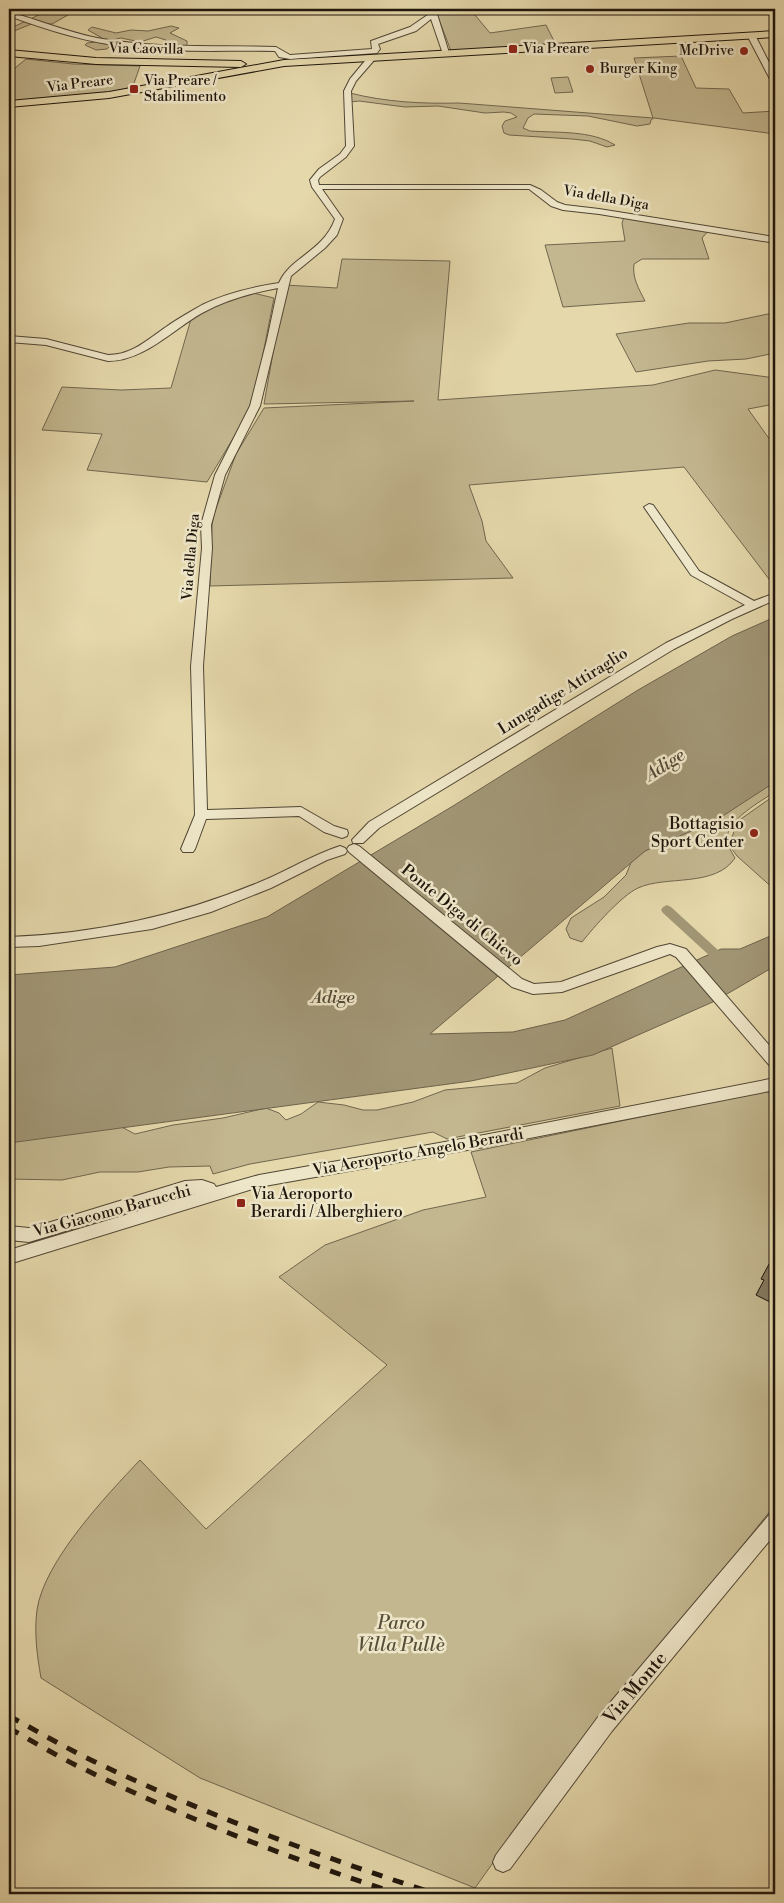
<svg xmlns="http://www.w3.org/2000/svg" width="784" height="1903" viewBox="0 0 784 1903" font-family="'Libre Bodoni',serif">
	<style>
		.green { fill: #c3b790; stroke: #70664e }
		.water { fill: #a19675; stroke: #6d624b }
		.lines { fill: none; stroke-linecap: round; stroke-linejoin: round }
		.canal { fill: #a19675; fill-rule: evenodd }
		.building { fill: #857a5f; stroke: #1e150c }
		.minor-casing { stroke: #504634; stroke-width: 2 }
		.major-casing { stroke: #1e150c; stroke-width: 2 }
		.minor { fill: #eee6c8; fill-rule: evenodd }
		.major { fill: #e5d8ab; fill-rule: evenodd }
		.rail { stroke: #1e150c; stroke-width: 5; stroke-dasharray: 11 11; stroke-linecap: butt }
		.poi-dot { fill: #8f2418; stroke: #eee6c8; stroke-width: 2 }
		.labels { text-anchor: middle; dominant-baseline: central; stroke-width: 5; stroke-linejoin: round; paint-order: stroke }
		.far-street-label { font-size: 14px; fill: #1e150c; stroke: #eee6c8 }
		.far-poi-label { font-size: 14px; fill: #1e150c; stroke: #eee6c8; text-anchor: start }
		.street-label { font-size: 16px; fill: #1e150c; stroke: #eee6c8 }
		.poi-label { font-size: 16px; fill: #1e150c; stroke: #eee6c8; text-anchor: end }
		.water-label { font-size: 18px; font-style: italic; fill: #524936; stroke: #eee6c8 }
		.near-park-label { font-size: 19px; font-style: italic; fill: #584e3a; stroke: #eee6c8 }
		.near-street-label { font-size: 19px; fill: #1e150c; stroke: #eee6c8 }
	</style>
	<rect width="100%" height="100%" fill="#e5d8ab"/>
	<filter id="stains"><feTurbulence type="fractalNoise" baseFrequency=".004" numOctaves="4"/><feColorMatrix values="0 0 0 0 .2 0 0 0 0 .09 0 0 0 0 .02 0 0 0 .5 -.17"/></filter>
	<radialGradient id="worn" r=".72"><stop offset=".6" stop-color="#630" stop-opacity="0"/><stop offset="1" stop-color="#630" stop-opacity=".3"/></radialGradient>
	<g class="green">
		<path d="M43 9H57L68 15 52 24 34 23 9 33V29L47 11Z"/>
		<path d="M435 9H470L490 33 546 25 556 45 451 51Z"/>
		<path d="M171 26 179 28 170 33 187 41V49L168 47 164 45 166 40 156 37 140 42 121 38 116 39 107 49 96 50 85 45 87 43 96 42 102 38 88 30 92 27 116 33 131 30 148 31Z"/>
		<path d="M681 56 696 88 729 89 743 113 775 111V134L654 118 651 120 650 124 637 126 588 116 534 114 528 118 523 128 530 131C557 133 591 130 615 145L607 147 590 141 572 139 509 135 504 133 502 126 505 121 517 117 511 113 504 112 485 113 438 106 405 107 359 101 350 102V93C385 102 423 104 459 103L653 118 634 58Z"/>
		<path d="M26 59 73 64 140 66 132 89 86 96 9 102V73Z"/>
		<path d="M568 77 573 92 555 93 551 78Z"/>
		<path d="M625 214 710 229 702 238 709 259H642L634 264C632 278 639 289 645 301L563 307 545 245 625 241 622 223Z"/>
		<path d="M342 259 450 261 438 400 653 385 715 370 775 378V404L748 409 775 447V587L684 467 469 485 482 521 486 541 513 578 210 586 212 525 214 514 236 454 264 408 414 401 264 404 285 285 337 288Z"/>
		<path d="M253 293 274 298 253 405 207 482 87 470 102 434 42 430 62 387 121 390 171 388 191 319 216 304Z"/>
		<path d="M768 314H775V353L746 359 708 361 636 372 616 334 689 323H725Z"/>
		<path d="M775 773V792C761 801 726 820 727 840 728 846 732 853 735 858 715 888 666 875 638 888 621 896 594 927 582 942L570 938 566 929 571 918 604 897 626 875 632 860 671 833 695 825 713 822 717 816Z"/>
		<path d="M775 795V890L737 856 729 845 738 821Z"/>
		<path d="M612 1048 620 1106 447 1139 433 1132 250 1164 213 1174 210 1166 169 1167 138 1172H100L62 1180 9 1179V1121L114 1123 135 1134 173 1125 223 1118 266 1108 279 1113 286 1120 301 1114 318 1102 344 1105 363 1110H377L413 1102 445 1090 517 1083 545 1068Z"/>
		<path d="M761 1092H775V1505L722 1571 628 1682 545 1790 475 1888 200 1778 41 1678C37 1655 34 1633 37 1610 44 1561 107 1495 140 1460L206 1529 387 1365 279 1277 325 1245 423 1210 486 1197 471 1152Z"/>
	</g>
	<path class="water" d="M775 617V782L715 821 645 851 430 1034 513 1032 565 1020 721 949H740L775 934V966L715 1001 593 1055 471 1081 9 1143V975L115 967 267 917 453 806 638 690 732 636Z"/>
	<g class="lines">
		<path class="canal" d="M667 905 671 907 730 961 732 964 730 967H722L663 913 661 910 663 907Z"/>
	</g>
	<path class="building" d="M775 1253V1296L772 1303 756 1295 764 1280 761 1279Z"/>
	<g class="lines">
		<defs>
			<g id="minor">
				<path d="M426 9H432L437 14 450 56 443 54 431 19 416 31 378 44 380 49 377 53 290 59 279 57 275 51C227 50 178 53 130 47 88 43 48 30 9 16V12C39 20 67 32 97 38 156 49 216 45 276 47L290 55 372 49 371 41 410 27 429 14Z"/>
				<path d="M748 33 755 35 775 74V83L771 81 747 35Z"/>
				<path d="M369 56 376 58 356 81 351 91 354 146 346 157 320 177 318 180 319 185H530L541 190 557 202 565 205 599 209 775 237V243L599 214 563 210 551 206 529 189H322L343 219 337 235 325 248 291 276 260 406 225 475 211 525 212 548 203 666 207 810 301 807 334 826 347 830 348 833 347 836 342 838 324 832 299 816 206 819 195 849 193 852H183L181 849 195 815 191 666 202 548 201 525 215 475 250 406 267 340 278 288C251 293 226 300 202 313 172 330 144 361 108 361L46 345 9 342V336L46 339 108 355C132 355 147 340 166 327 177 319 190 312 202 305 226 293 253 287 279 283 290 257 323 252 335 219L312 187 310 180 319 169 340 154 346 146 344 91 350 79Z"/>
				<path d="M649 504 653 505 699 571 754 601 775 593V600L732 619 674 649 379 828 363 843H353L352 840 369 822 666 643 745 605 691 575 644 507Z"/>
				<path d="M354 844 359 846 522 979 534 984 561 982 657 947 670 944 686 949 775 1052V1068L770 1066 676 957 670 954 562 992 533 994 512 987 349 852 347 849 349 846Z"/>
				<path d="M340 846 345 848 347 851 345 854 327 860 271 888 211 912 152 929 39 946 9 947V937C95 934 181 915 260 882 287 871 312 855 340 846Z"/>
				<path d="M775 1078V1090L484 1147 259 1187 9 1264V1250L195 1194 185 1195 29 1242 9 1240V1226L29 1228 41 1225 185 1181 202 1180 214 1184 216 1187 259 1175 484 1135Z"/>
				<path d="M775 1512V1534L612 1731 510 1869 503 1872 496 1869 493 1862 496 1855 598 1717 769 1515Z"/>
			</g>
			<g id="major">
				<path d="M775 31V37L284 66 109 98 9 107V101L109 92 284 60Z"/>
				<path d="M9 50 96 58 241 61 246 64 241 67 96 64 9 56Z"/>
			</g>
		</defs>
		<use href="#minor" class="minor-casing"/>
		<use href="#major" class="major-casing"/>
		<use href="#minor" class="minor"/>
		<use href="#major" class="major"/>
		<g class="rail">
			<path d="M9 1716C37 1731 64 1747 93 1761 204 1814 319 1856 436 1894"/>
			<path d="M9 1728C34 1742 60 1758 86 1770 186 1819 292 1859 398 1894"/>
		</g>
	</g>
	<g class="poi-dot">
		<rect x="508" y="44" width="10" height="10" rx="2.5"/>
		<circle cx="744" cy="51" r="5"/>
		<circle cx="590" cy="69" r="5"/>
		<rect x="129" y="84" width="10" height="10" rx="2.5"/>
		<circle cx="754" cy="833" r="5"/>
		<rect x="236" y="1198" width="10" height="10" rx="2.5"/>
	</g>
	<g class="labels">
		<g class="far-street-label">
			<text transform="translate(146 49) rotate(1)">Via Caovilla</text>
			<text transform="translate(80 84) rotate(-7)">Via Preare</text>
			<text transform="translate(606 198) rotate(10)">Via della Diga</text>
			<text transform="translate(191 557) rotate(-85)">Via della Diga</text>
		</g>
		<g class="far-poi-label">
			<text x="523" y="49">Via Preare</text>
			<text x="734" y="51" text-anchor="end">McDrive</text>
			<text x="600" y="69">Burger King</text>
			<text x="144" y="81">Via Preare /<tspan x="144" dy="16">Stabilimento</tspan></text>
		</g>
		<g class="street-label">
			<text transform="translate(563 691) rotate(-32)">Lungadige Attiraglio</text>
			<text transform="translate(462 915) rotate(39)">Ponte Diga di Chievo</text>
			<text transform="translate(418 1152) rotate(-10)">Via Aeroporto Angelo Berardi</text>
			<text transform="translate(112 1211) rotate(-15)">Via Giacomo Barucchi</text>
		</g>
		<g class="poi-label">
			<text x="744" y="824">Bottagisio<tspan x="744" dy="18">Sport Center</tspan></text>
			<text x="251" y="1194" text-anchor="start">Via Aeroporto<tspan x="251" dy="18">Berardi / Alberghiero</tspan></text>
		</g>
		<g class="water-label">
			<text transform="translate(665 765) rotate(-33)">Adige</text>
			<text x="333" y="997">Adige</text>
		</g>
		<g class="near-park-label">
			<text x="401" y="1623">Parco<tspan x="401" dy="22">Villa Pullè</tspan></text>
		</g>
		<g class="near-street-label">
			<text transform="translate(635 1688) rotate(-50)">Via Monte</text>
		</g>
	</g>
	<rect width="784" height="1903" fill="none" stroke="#e5d8ab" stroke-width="30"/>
	<rect x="10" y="10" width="764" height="1883" fill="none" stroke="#1e150c" stroke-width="2.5"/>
	<rect x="15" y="15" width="754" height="1873" fill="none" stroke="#1e150c"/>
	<rect width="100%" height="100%" filter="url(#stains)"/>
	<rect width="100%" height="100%" fill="url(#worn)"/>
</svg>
